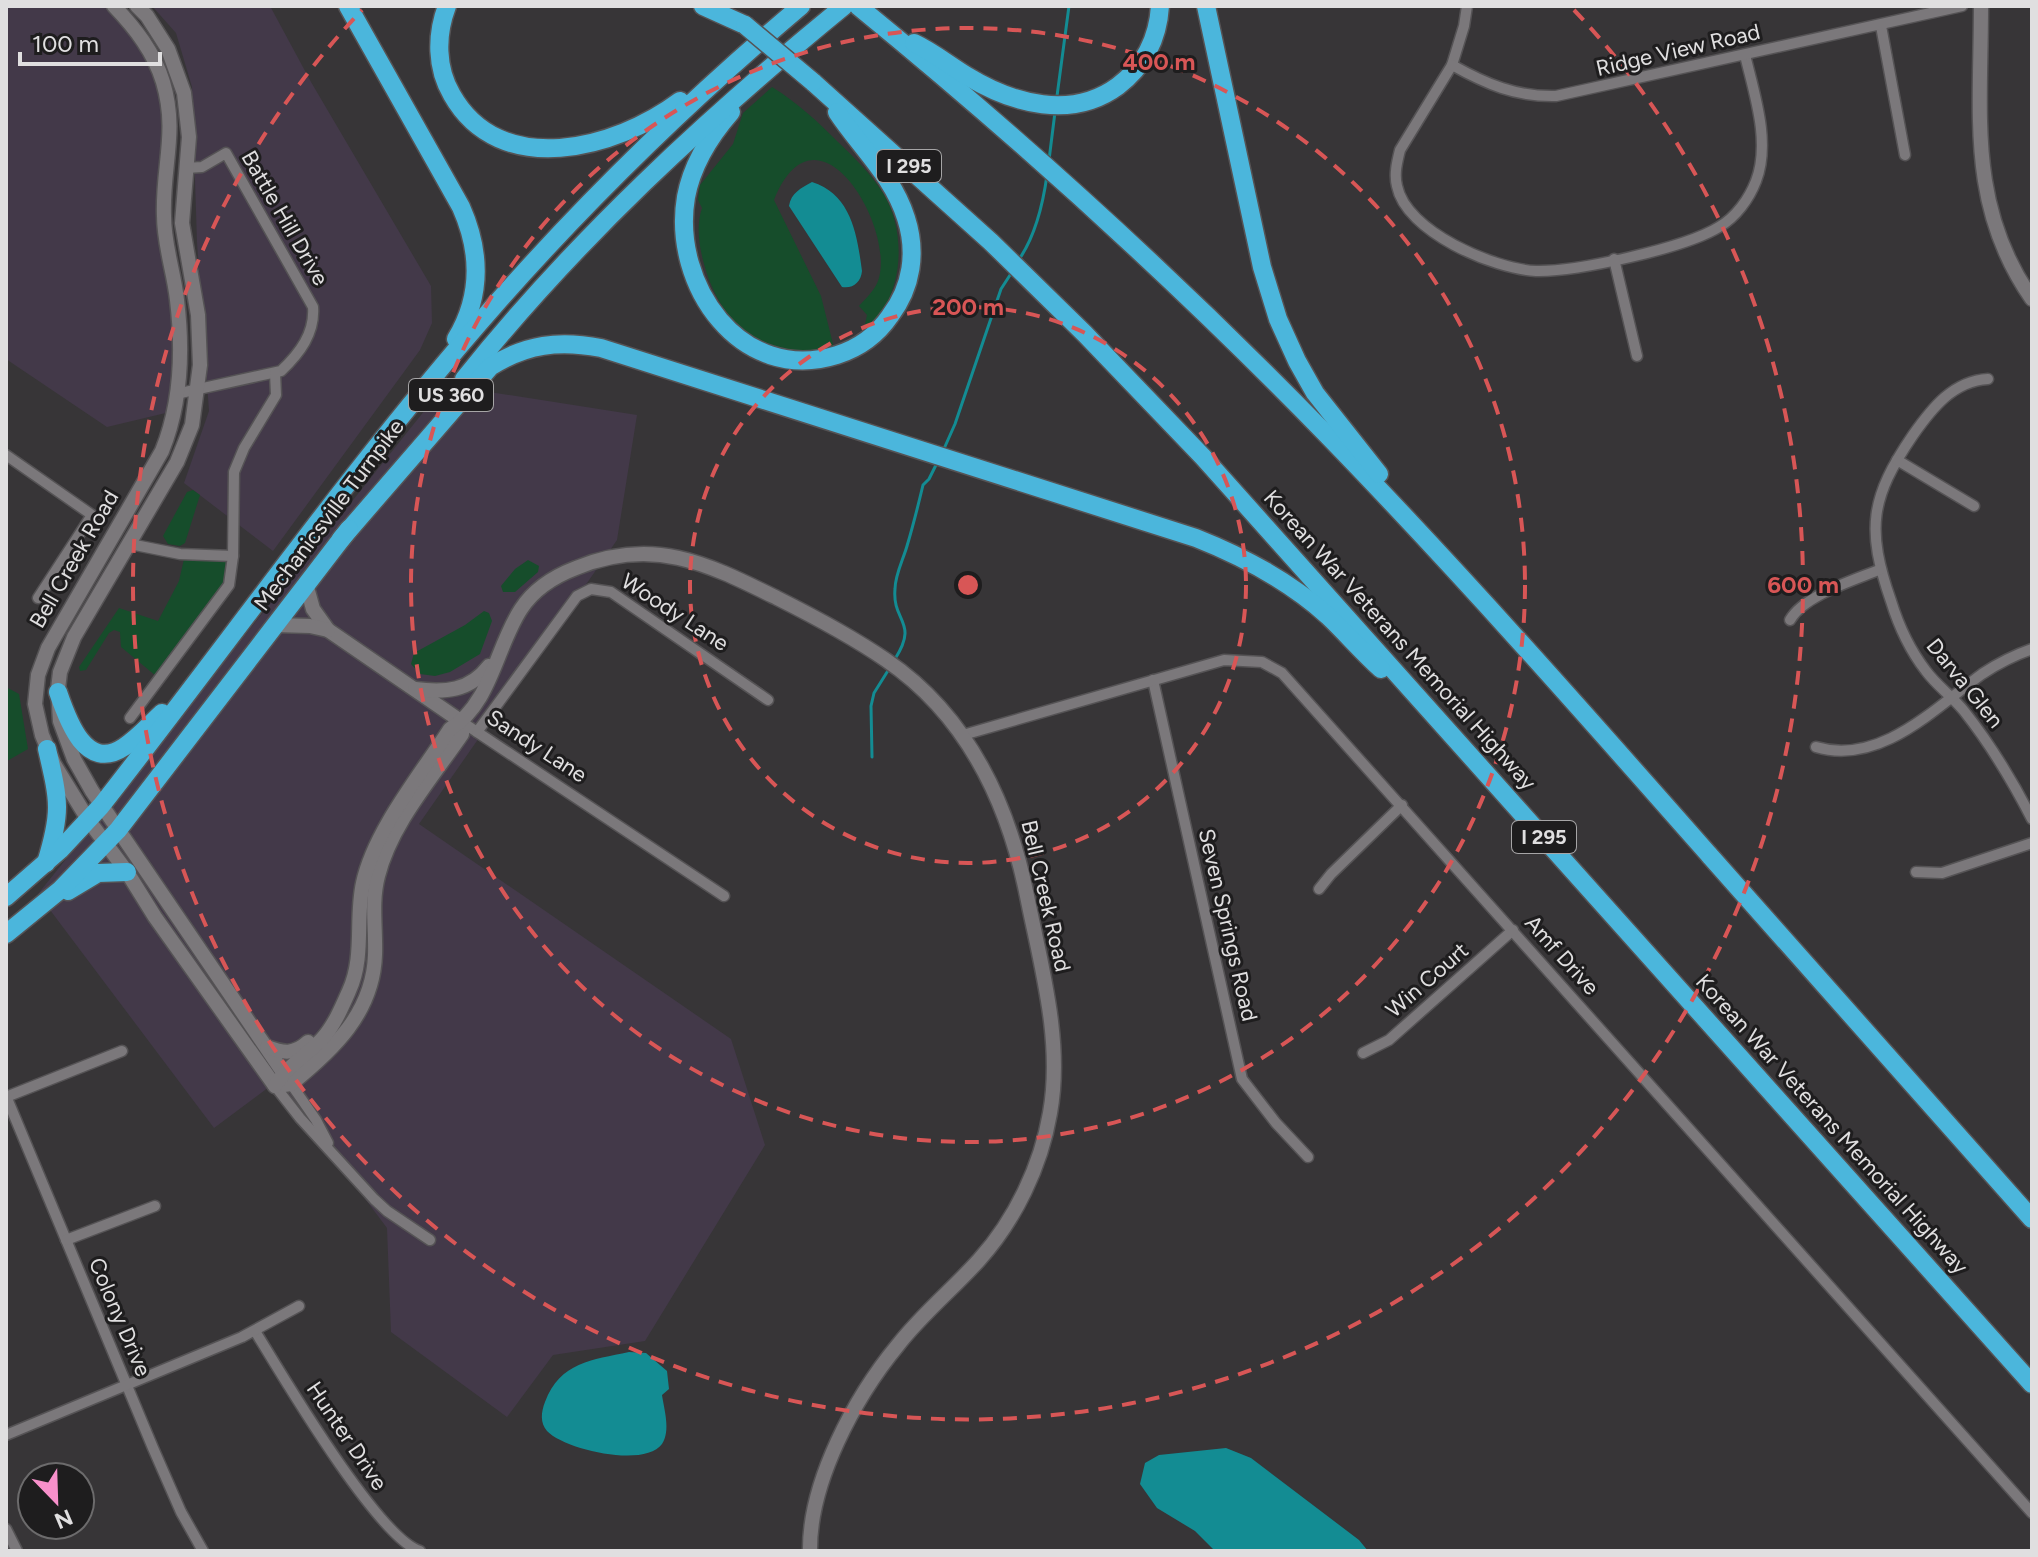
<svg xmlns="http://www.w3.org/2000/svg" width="2038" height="1557" viewBox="0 0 2038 1557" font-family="Figtree,sans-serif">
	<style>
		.commercial { fill: #433949 }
		.green { fill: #164d2b }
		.water { fill: #138c93 }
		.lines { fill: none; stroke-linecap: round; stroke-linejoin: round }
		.stream { stroke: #138c93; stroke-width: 3 }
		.street-casing { stroke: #555355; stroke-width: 13 }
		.secondary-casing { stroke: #555355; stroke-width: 17 }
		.highway-casing { stroke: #555355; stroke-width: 21 }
		.street { stroke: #7b787b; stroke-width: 10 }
		.secondary { stroke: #7b787b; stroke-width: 14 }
		.highway { stroke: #4bb6dc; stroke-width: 18 }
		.highway-bridge-casing { stroke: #555355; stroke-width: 21; stroke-linecap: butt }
		.highway-bridge { stroke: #4bb6dc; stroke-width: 18 }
		.ring { fill: none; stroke: #d85656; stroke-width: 4; stroke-dasharray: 14 10 }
		.labels { text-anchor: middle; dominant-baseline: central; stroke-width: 6; stroke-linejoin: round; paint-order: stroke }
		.shield { fill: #1e1d1e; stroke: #a6a5a6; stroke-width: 2 }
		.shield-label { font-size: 20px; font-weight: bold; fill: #e0dfe0 }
		.street-label { font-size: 22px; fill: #e0dfe0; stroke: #1e1d1e }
		.centre { fill: #d85656; stroke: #1e1d1e; stroke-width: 4 }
		.ring-label { font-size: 24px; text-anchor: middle; font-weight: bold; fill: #d85656; stroke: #1e1d1e; stroke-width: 6; stroke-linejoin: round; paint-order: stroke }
	</style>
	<rect width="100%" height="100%" fill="#373537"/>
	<g class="commercial">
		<path d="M6 6H114L162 79 165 186 177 298 174 411 107 427 6 359Z"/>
		<path d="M152 6H270L311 82 431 286 432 323 420 350 273 551 184 483 209 411 197 242 192 87 176 33Z"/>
		<path d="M445 385 637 415 617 540 419 824 731 1039 765 1145 645 1341 553 1355 507 1417 391 1332 387 1228 277 1081 214 1128 38 894Z"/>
	</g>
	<g class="green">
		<path d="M772 87C798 103 817 121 838 142 855 158 871 174 883 193 903 225 904 274 885 306 880 315 871 322 864 329L867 315 859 306C865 299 874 291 878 281 897 229 817 93 774 200L821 296 834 348C768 364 721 327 704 264 699 246 696 226 702 208L698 200 700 185 733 144 743 113Z"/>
		<path d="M193 490 200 495 185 543 180 546 168 544 163 536 187 492Z"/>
		<path d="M184 559 225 561 228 563 225 583 156 676 121 647 120 632 114 630 109 633 86 670 80 671 79 667 119 608 158 621 179 581Z"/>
		<path d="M528 560 539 566 538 572 515 592H503L501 586 515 569Z"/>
		<path d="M484 611 489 613 492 621 480 654 450 672 435 676 420 674 411 664 414 653 465 625Z"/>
		<path d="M6 687 19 694 28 749 7 761Z"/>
	</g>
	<g class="water">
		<path d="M812 182C852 195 857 235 862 271 861 282 853 289 842 287L789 206C791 193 801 188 812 182Z"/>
		<path d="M629 1352 646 1353 667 1371 669 1389 662 1395C664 1409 671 1431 662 1444 645 1468 565 1450 547 1431 540 1423 541 1412 545 1402 560 1362 592 1360 629 1352Z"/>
		<path d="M1226 1448 1251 1458 1359 1540 1368 1551H1215L1195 1531 1157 1508 1140 1484 1145 1463 1159 1455Z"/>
	</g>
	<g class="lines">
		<g class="stream">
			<path d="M1057 96 1069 6"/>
			<path d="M1049 160 1055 112"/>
			<path d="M1020 258C1036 234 1043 204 1047 175"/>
			<path d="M943 451 955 424 1001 289 1012 272"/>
			<path d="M895 659C919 621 892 623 895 589 895 575 903 560 907 546 913 526 918 506 923 485L929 479 938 461"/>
			<path d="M872 757 871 706 874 693 889 669"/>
		</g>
		<defs>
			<g id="street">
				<path d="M1467 6 1464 26 1452 65 1400 150C1397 162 1394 174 1397 186 1406 232 1494 269 1536 271 1576 272 1685 248 1719 227 1736 217 1749 199 1756 181 1771 142 1754 93 1745 55"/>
				<path d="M1881 26 1905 155"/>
				<path d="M1452 65C1486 84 1516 97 1556 96L1962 6"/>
				<path d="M1614 259 1637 356"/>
				<path d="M1988 379C1953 381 1932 408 1913 435 1870 498 1866 529 1891 601 1899 627 1909 649 1926 671 1937 686 1952 696 1964 711 1991 745 2012 780 2032 819"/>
				<path d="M176 394 281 371C300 353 315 333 313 307L226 153 202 167 186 168"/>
				<path d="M6 455 92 515 38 598"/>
				<path d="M1897 460 1974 506"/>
				<path d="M130 544 180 554 233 556"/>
				<path d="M1790 620C1804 595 1855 580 1881 569"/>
				<path d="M1153 680 1242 1079 1276 1123 1308 1157"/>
				<path d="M130 718 229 585 233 556 234 472 244 448 276 395 275 373"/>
				<path d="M462 722 724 896"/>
				<path d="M477 732 577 596 591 589 611 592 768 700"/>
				<path d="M963 735 1224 660 1262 662 1282 673 2032 1513"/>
				<path d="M1816 747C1880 766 1935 708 1982 674 1997 664 2015 655 2032 649"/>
				<path d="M1916 872 1942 873 2032 843"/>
				<path d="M1319 889 1331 874 1402 805"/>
				<path d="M1363 1053 1389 1040 1513 930"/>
				<path d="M291 1084 316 1120 328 1143"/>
				<path d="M275 1086 300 1118 374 1199 387 1211 430 1240"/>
				<path d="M6 1096 153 1448 181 1512 203 1551"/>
				<path d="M6 1097 122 1051"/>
				<path d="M66 1240 155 1206"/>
				<path d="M255 1331C282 1375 378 1538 420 1551"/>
				<path d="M6 1435 242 1337 299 1306"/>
				<path d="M6 1529 17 1551"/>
			</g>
			<g id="secondary">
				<path d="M114 6C135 28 154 52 163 82 178 132 162 167 164 216 164 245 174 272 177 300 183 350 181 404 162 451L48 648 38 675 35 704 42 735 54 764 89 821 127 872 155 917 275 1086"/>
				<path d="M137 6 147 16 168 49 184 93 189 137 182 223 198 315 200 365 192 425 177 462 74 637 60 672 58 689 60 721 74 759 92 791 291 1084"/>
				<path d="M1981 6C1981 114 1967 206 2032 299"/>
				<path d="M306 584 313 609 328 630 462 722"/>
				<path d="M275 625 310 626 328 630"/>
				<path d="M415 689C445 693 470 691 489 666"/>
				<path d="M267 1047C283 1053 294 1055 308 1042"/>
				<path d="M284 1085 291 1084C333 1050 373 1013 375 955 376 929 371 902 378 876 391 824 432 778 462 734V722"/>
				<path d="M275 1086C287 1066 306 1056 322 1039 334 1026 342 1007 349 991 365 956 355 919 363 883 374 831 421 774 450 729 491 704 496 647 521 609 534 589 555 576 576 568 654 536 708 564 777 598 815 617 851 636 886 660 968 716 1008 802 1027 896 1041 966 1063 1042 1050 1113 1041 1166 1015 1220 979 1260 953 1289 922 1314 898 1345 855 1397 809 1482 810 1551"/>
			</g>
			<g id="highway">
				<path d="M348 6 461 207C481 252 482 296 456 339"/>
				<path d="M447 6C436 35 436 68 452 95 500 180 616 149 680 101"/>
				<path d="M703 6 745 25"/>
				<path d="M858 6C1022 140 1180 284 1328 436 1460 572 1585 714 1711 857 1817 978 1925 1098 2032 1219"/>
				<path d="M1206 6 1262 267 1278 319 1297 361 1315 393 1379 474"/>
				<path d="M914 43C933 52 949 65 967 76 1013 104 1072 120 1118 86 1144 66 1158 38 1160 6"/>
				<path d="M813 82 991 242 1085 334 1203 457 2032 1384"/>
				<path d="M731 112C710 136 692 165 686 197 671 285 741 385 837 355 859 348 877 335 890 316 912 287 917 252 906 218 893 176 860 147 837 112"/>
				<path d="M464 379C576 239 706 119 844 6"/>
				<path d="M341 539 490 367C526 344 559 340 601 348L1196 538C1244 557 1289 581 1328 616 1346 633 1362 652 1381 669"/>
				<path d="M58 692C67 718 85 773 124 747 138 738 150 724 162 713"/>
				<path d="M46 863C62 811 59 801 47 749"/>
				<path d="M68 891 98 873 127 872"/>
				<path d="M6 897 60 850 101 806C232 639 354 465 494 306 589 198 691 99 801 6"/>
				<path d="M6 934 60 890 118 830 349 529"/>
			</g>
		</defs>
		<use href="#street" class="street-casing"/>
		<use href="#secondary" class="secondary-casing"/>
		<use href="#highway" class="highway-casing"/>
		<use href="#street" class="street"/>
		<use href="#secondary" class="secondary"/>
		<use href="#highway" class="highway"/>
		<defs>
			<path id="highway-bridge" d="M745 25 813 82"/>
		</defs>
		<use href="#highway-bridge" class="highway-bridge-casing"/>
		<use href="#highway-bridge" class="highway-bridge"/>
	</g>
	<g class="ring">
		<circle cx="968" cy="585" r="278"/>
		<circle cx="968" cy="585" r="557"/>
		<path d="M1574 10A835 835 0 1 1 362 10"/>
	</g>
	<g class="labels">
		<g class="shield">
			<rect x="877" y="150" width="64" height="32" rx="6"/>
			<rect x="409" y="379" width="84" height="32" rx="6"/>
			<rect x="1512" y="821" width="64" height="32" rx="6"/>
		</g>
		<g class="shield-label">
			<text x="909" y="166">I 295</text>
			<text x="451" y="395">US 360</text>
			<text x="1544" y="837">I 295</text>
		</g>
		<g class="street-label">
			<text transform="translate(1678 50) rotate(-13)">Ridge View Road</text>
			<text transform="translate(285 218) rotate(60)">Battle Hill Drive</text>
			<text transform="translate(329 515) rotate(-53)">Mechanicsville Turnpike</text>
			<text transform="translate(74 559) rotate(-60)">Bell Creek Road</text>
			<text transform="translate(675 612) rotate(33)">Woody Lane</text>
			<text transform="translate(1400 640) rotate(48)">Korean War Veterans Memorial Highway</text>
			<text transform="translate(1965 683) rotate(51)">Darva Glen</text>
			<text transform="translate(537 746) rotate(33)">Sandy Lane</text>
			<text transform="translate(1046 896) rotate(77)">Bell Creek Road</text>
			<text transform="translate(1228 925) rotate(77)">Seven Springs Road</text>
			<text transform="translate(1562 955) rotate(48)">Amf Drive</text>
			<text transform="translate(1427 980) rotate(-41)">Win Court</text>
			<text transform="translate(1832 1124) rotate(48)">Korean War Veterans Memorial Highway</text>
			<text transform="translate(120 1317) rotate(67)">Colony Drive</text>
			<text transform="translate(347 1436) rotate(56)">Hunter Drive</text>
		</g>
	</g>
	<circle cx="968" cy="585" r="12" class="centre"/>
	<g class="ring-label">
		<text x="1159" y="70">400 m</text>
		<text x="968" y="315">200 m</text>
		<text x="1803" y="593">600 m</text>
	</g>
	<rect width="2038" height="1557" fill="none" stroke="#e0dfe0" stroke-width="16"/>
	<g transform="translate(56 1501) rotate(157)"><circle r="38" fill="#1e1d1e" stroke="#6c6b6c" stroke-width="2"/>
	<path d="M0-6L14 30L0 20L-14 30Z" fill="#f890cb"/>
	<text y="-12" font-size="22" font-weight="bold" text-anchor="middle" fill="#e0dfe0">N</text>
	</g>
	<path d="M20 52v12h140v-12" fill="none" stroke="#e0dfe0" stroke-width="4"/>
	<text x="32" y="52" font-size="24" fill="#e0dfe0" stroke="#1e1d1e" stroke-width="6" paint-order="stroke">100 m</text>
</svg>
